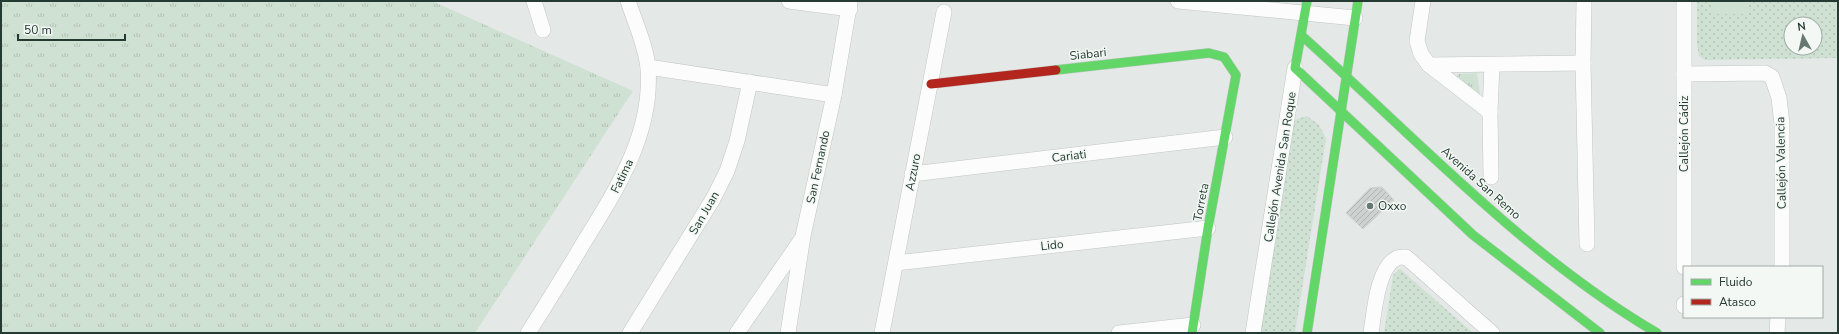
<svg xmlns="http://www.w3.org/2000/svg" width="1839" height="334" viewBox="0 0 1839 334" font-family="'Nunito Sans',sans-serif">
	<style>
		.grass { fill: url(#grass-tufts) }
		.park { fill: url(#park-dots); fill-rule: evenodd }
		.pitch { fill: #cfe1d3 }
		.building { fill: url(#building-hatch); stroke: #cdd2d0 }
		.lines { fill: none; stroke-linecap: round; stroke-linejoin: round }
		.street-casing { stroke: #c1c6c4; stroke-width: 16 }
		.fast-casing { stroke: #c0c6c4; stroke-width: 10 }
		.jam-casing { stroke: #c0c6c4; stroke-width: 10 }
		.street { stroke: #fbfcfb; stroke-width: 15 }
		.fast { stroke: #63d668; stroke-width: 9 }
		.jam { stroke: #b3261e; stroke-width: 9 }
		.poi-dot { fill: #677772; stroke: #f3f8f5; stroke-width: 1.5 }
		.labels { text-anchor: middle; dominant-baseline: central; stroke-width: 3; stroke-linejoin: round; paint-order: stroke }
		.street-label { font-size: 12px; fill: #243a33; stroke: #f3f8f5 }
		.poi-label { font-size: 12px; fill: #243a33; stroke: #f3f8f5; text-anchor: start }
	</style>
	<defs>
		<pattern id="grass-tufts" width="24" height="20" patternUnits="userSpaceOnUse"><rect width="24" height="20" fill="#cfe1d3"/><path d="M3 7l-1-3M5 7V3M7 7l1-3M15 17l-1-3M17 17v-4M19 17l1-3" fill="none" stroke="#b2c2b6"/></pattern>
		<pattern id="park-dots" width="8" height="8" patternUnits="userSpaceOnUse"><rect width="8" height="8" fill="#cfe1d3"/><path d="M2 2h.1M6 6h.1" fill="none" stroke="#b2c2b6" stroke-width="1.8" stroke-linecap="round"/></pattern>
		<pattern id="building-hatch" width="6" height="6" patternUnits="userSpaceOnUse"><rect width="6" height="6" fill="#cdd2d0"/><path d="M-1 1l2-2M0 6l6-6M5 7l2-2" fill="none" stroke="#b0b5b3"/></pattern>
	</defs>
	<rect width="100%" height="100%" fill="#e4e9e7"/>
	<g class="grass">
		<path d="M1 1H432L633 91 475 333H1Z"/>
		<path d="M1477 73 1480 95H1477L1457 76 1458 74Z"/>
	</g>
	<g class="park">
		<path d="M1697 1H1838V58L1705 60 1699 56 1697 45ZM1791 24H1815V48H1791Z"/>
		<path d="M1307 116 1319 125 1326 138 1295 333H1260L1294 120Z"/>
		<path d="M1400 269 1472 332V333H1384L1393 275Z"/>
	</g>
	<rect class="pitch" x="1713" y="1" width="34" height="13"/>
	<path class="building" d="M1382 187 1394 200 1363 229 1346 213 1370 188Z"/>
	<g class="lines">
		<defs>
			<g id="street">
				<path d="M534 1 543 30"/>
				<path d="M789 1 850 9"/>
				<path d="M1178 1 1355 18"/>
				<path d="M1423 1 1417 41 1421 54 1429 65 1490 112"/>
				<path d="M1584 1 1583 63 1587 244"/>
				<path d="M1429 65 1583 63"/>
				<path d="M648 67 834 95"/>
				<path d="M1684 74 1765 73 1772 77 1779 98 1782 124V267"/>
				<path d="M912 174 1225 137"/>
				<path d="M1491 177 1490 112 1492 65"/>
				<path d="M896 263 1208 228"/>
				<path d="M1684 267V1"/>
				<path d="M1684 306V304"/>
				<path d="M528 333C547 303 566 273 584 242 617 189 653 133 648 68 646 46 635 22 628 1"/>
				<path d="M630 333 713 199 727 171 737 141 750 82"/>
				<path d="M737 333 801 240"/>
				<path d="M788 333 803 236 834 95 850 1"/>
				<path d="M882 333 944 12"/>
				<path d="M1119 333 1193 325"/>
				<path d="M1253 333 1295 68"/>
				<path d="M1371 333C1374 314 1377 267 1397 258 1399 257 1403 257 1406 257L1492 333"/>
				<path d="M1777 333 1778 317"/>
			</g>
			<g id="fast">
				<path d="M1307 1 1295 68 1473 235 1600 333"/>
				<path d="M1301 35C1415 137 1524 255 1657 333"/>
				<path d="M1056 70 1209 53 1224 57 1236 75 1208 228 1192 333"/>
				<path d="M1307 333 1358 1"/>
			</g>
			<path id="jam" d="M931 84 1056 70"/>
		</defs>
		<use href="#street" class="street-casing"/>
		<use href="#fast" class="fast-casing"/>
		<use href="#jam" class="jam-casing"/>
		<use href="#street" class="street"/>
		<use href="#fast" class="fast"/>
		<use href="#jam" class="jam"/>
	</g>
	<circle class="poi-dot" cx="1370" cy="206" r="4"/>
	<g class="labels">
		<g class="street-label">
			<text transform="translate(1088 54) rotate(-6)">Siabari</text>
			<text transform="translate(1684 134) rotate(-90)">Callejón Cádiz</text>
			<text transform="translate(1069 156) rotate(-7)">Cariati</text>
			<text transform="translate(1781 163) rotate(-91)">Callejón Valencia</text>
			<text transform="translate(818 167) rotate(-78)">San Fernando</text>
			<text transform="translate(1280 167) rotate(-81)">Callejón Avenida San Roque</text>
			<text transform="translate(913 172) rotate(-79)">Azzuro</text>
			<text transform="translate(622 176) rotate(-64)">Fatima</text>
			<text transform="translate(1481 183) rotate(42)">Avenida San Remo</text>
			<text transform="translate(1201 202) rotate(-79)">Torreta</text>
			<text transform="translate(704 213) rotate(-60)">San Juan</text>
			<text transform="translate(1052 245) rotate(-6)">Lido</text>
		</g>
		<g class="poi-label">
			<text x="1378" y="206">Oxxo</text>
		</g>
	</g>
	<rect width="1839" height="334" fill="none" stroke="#243a33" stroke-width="4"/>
	<rect x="1683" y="266" width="140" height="52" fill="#f3f8f5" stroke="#a0aca7"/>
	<rect x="1691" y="279" width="20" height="6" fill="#63d668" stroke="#a0aca7"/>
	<text x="1719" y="286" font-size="12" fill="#243a33">Fluido</text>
	<rect x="1691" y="299" width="20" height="6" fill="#b3261e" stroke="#a0aca7"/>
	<text x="1719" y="306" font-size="12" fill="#243a33">Atasco</text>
	<g transform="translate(1803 36) rotate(352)"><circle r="19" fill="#f3f8f5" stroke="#a0aca7"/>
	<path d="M0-3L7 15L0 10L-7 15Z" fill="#677772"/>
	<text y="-6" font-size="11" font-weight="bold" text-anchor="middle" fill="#243a33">N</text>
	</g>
	<path d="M18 34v6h107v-6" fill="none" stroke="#243a33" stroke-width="2"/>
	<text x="24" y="34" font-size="12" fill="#243a33" stroke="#f3f8f5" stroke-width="3" paint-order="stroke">50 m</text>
</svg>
